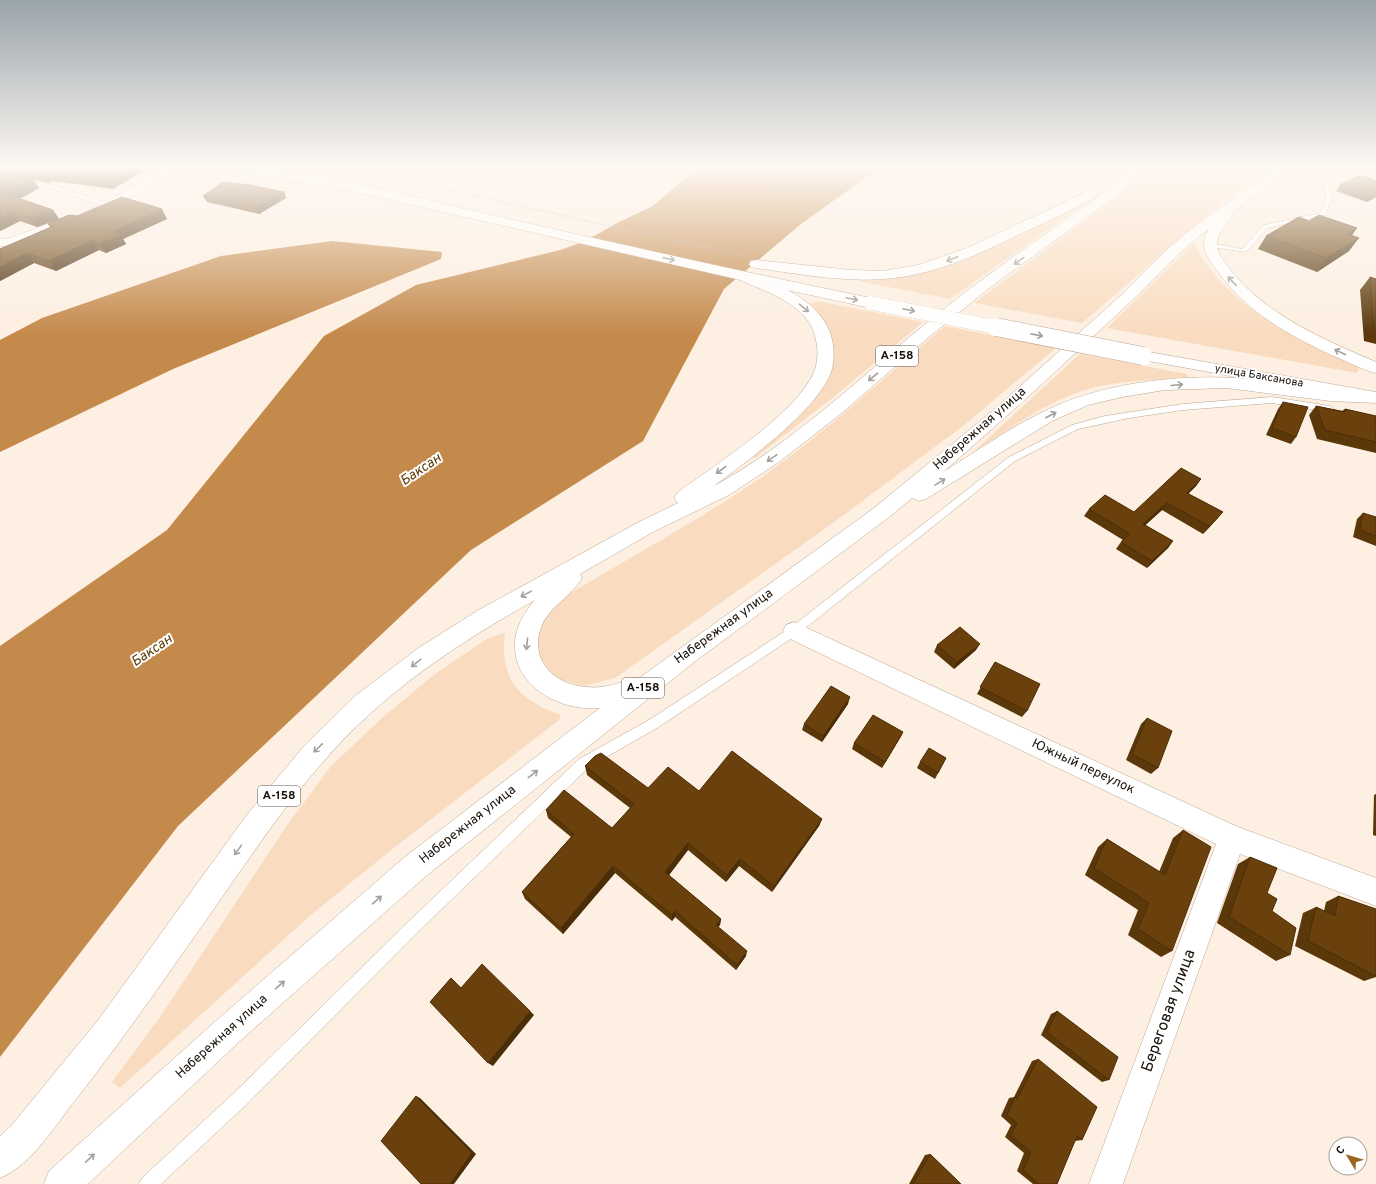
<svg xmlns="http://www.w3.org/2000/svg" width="1376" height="1184" viewBox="0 0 1376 1184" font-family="Overpass,sans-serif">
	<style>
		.green { fill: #f9dcc0 }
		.water { fill: #c48a4c }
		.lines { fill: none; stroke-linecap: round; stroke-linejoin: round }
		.service-casing { stroke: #bda690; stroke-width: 1 }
		.minor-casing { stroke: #bda690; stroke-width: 1 }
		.secondary-casing { stroke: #bda690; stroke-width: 1 }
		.primary-casing { stroke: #bda690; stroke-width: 1 }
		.path { stroke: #b7ab9e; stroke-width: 1.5; stroke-dasharray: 1 2; stroke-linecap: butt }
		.service { fill: #fff; fill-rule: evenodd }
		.minor { fill: #fff; fill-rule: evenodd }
		.secondary { fill: #fff; fill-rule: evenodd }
		.primary { fill: #fff; fill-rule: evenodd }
		.secondary-bridge-far1-casing { stroke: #bda690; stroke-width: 14; stroke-linecap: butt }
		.secondary-bridge-casing { stroke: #bda690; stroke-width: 19; stroke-linecap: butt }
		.secondary-bridge-far1 { stroke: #fff; stroke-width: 14 }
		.secondary-bridge { stroke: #fff; stroke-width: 18 }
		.wall { fill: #5b380a }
		.shaded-wall { fill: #4a2e08 }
		.building { fill: #6a410c; stroke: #4a2e08 }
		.oneway { stroke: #a3a09d }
		.labels { text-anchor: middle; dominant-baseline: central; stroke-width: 4; stroke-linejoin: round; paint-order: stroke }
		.far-street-label { font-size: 11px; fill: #191109; stroke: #fff }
		.shield { fill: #fff; stroke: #5e5853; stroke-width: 1 }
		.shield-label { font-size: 12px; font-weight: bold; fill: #191109 }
		.street-label { font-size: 13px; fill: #191109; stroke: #fff }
		.water-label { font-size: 14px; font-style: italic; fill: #5e3803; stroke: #fff }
		.near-street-label { font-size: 16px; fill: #191109; stroke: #fff }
	</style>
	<rect width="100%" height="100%" fill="#fdefe1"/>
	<g class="green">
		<path d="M1159 168H1251L1254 173 1250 179 1082 323 974 303 1105 206Z"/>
		<path d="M1090 200 950 299 858 281 857 278C874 279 892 279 909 276 970 267 1033 223 1090 200Z"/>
		<path d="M1194 243C1227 309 1297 338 1360 367L1357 373 1107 328Z"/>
		<path d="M817 301 923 322 835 396 755 458 752 456 834 351C830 329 823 321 808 305Z"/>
		<path d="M945 326 1056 348 963 426 833 523 615 678 583 686 555 678 539 657 536 634 547 612 565 596C631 557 699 520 762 477 826 432 885 377 945 326Z"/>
		<path d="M1080 354 1187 374 1188 378C1155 380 1120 380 1088 389 1045 402 1008 430 971 454Z"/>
		<path d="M505 632C499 678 518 700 561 715L559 720 390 851 312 914 120 1088 112 1082 160 1017 290 821 332 765 382 718 435 674 485 640Z"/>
	</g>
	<g class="water">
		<path d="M697 168H885L872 173 801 224 724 289 643 441 471 550 178 826 0 1057V646L167 530 324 336 416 285 560 250 583 242 621 221 653 206Z"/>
		<path d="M332 241 442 252 441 259 173 369 0 452V340L42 318 221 256Z"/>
	</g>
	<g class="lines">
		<defs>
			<g id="service">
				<path d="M1368 168H1376V170L1358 174 1329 186 1332 198 1325 215 1268 228 1246 252 1210 247 1207 245 1210 243 1242 249 1264 225 1320 213 1326 198 1324 184Z"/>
				<path d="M0 175 55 186 111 205 108 207 52 189 0 179Z"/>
				<path d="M1272 397 1330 406 1334 409 1330 412 1272 403 1183 410 1129 418 1078 429 1015 461 798 634 657 728 589 767 419 931 246 1105 161 1184H139L142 1178 234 1093 409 921 579 759 649 720 790 628 1009 457 1072 425 1105 416 1183 404Z"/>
			</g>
			<g id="minor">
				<path d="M160 168H174L151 185 102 212 98 213 92 209 143 181Z"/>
				<path d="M67 217 73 221 71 224 13 246H0V238L7 239Z"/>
				<path d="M794 622 1238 827 1376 878V906L1240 854 1123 1184H1089L1216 844 786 637 783 631 786 625Z"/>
			</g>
			<g id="secondary">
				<path d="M222 168C312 168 400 194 487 214 615 243 743 272 871 298L876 300 879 303 876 306 871 308 745 281 343 189 228 172Z"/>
				<path d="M1143 351 1376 392V402L1137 359 1135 356 1137 353Z"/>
			</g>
			<g id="primary">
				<path d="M1133 168 1145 169 1123 191 988 289 930 336 843 412 779 462 729 495 653 532 580 574 582 578C572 596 551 605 542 625 528 659 553 685 587 687 603 689 620 683 635 678L638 679 874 508 996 408 1119 297 1165 251 1195 226 1266 176 1273 168H1285L1274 182 1231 213 1233 215C1227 224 1217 233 1217 244 1217 253 1224 261 1229 268 1265 315 1323 339 1376 362V373C1362 370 1349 362 1336 357 1292 337 1247 313 1218 272 1207 258 1198 245 1209 229 1178 251 1153 281 1125 307 1065 363 1005 419 943 472 981 449 1017 422 1058 405 1113 382 1178 375 1237 378 1266 380 1295 386 1324 390 1342 392 1359 392 1376 393V403L1331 401 1226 388 1165 390 1122 397 1088 405 1052 421 926 499 919 501 912 498 888 518 697 660 426 876 240 1041 88 1184H44L49 1171 218 1019 406 856 600 708C563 712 515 688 515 647 514 630 524 612 535 600 458 643 381 694 323 762 285 805 253 853 220 900 173 967 127 1034 77 1098 55 1125 33 1164 0 1178V1136L11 1126 99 1019 246 816 305 745 355 696 417 649 477 611 639 522 678 503 674 498 677 493C715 465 796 414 814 372 821 356 817 330 805 317 788 298 762 290 740 280L738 277 740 274C754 271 789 290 801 298 813 306 823 317 829 330 834 342 835 356 832 369 821 408 746 462 714 486 789 445 852 385 918 330 980 278 1048 233 1115 185Z"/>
				<path d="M1093 189 1099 193 1097 196C1072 210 1045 223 1018 235 976 256 931 276 883 279 841 282 798 274 756 268L751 267 749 264 751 261 756 260 851 270 883 271 918 265 967 248Z"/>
			</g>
		</defs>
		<use href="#service" class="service-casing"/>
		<use href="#minor" class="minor-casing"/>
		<use href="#secondary" class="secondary-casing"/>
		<use href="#primary" class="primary-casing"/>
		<g class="path">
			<path d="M350 168 744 256"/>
			<path d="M168 185 198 188 221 185"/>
		</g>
		<use href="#service" class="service"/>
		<use href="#minor" class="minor"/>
		<use href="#secondary" class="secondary"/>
		<use href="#primary" class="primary"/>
		<defs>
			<path id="secondary-bridge-far1" d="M871 303 1001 328"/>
			<path id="secondary-bridge" d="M996 327 1143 356"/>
		</defs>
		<use href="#secondary-bridge-far1" class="secondary-bridge-far1-casing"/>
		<use href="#secondary-bridge" class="secondary-bridge-casing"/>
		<use href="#secondary-bridge-far1" class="secondary-bridge-far1"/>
		<use href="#secondary-bridge" class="secondary-bridge"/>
	</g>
	<g class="wall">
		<path d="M0 168H144L145 170 113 189 52 181 48 183 34 180 39 188 20 199 53 210 59 219 37 227 20 221 0 231V173L4 174Z"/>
		<path d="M1340 185 1376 197 1367 202 1336 191Z"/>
		<path d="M284 192 286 198 259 214 207 202 203 196Z"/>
		<path d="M77 216 167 219 123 239 126 244 106 253 99 250 56 271 34 263 0 281V249L50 227 48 224Z"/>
		<path d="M1352 235 1349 251 1317 272 1258 249 1266 236Z"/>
		<path d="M1370 277 1376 279V344L1364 341 1360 290Z"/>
		<path d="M1283 402 1296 437 1291 444 1266 435 1278 409Z"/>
		<path d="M1316 406 1342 411 1345 409 1376 416V453L1317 439 1309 415Z"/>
		<path d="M1201 479 1196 486 1188 494 1223 512 1217 519 1203 534 1162 510 1145 525 1173 541 1168 548 1147 568 1116 549 1121 542 1123 540 1084 516 1089 509 1134 512Z"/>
		<path d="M1363 513 1376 517V546L1353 537 1357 519Z"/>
		<path d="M937 645 976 650 954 669 934 652Z"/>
		<path d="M995 662 1027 711 1022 717 977 694Z"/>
		<path d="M848 704 822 742 802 730 804 724Z"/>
		<path d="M1147 718 1158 768 1151 774 1126 760 1141 724Z"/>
		<path d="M903 732 900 738 882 768 852 749 854 743Z"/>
		<path d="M946 758 935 779 917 768 920 762Z"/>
		<path d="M585 766 648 788 699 791 822 819 819 826 772 892 739 866 726 882 688 850 669 875 721 919 720 925 718 927 746 956 736 970 675 917 672 921 615 873 563 934 525 899 522 892 571 837 548 818 546 810 612 828 630 808 587 775Z"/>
		<path d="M1376 794V836L1373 835 1374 795Z"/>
		<path d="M1183 830 1172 951 1161 957 1128 935 1138 910 1085 875 1098 847 1107 839 1159 872 1173 838Z"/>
		<path d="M1250 857 1267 893 1272 911 1290 955 1276 961 1217 923 1238 864Z"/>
		<path d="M1338 896 1376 909V977L1364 981 1295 946 1303 913 1316 907 1324 911 1326 902Z"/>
		<path d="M1057 1011 1109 1080 1102 1082 1041 1035 1051 1014Z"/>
		<path d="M1038 1059 1082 1140 1075 1141 1057 1184H1033L1017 1171 1024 1153 1005 1137 1011 1125 1001 1116 1009 1098 1014 1097 1032 1061Z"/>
		<path d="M930 1154 961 1184H909L925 1155Z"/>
	</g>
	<g class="shaded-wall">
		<path d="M130 168H144L145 170 113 189 108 181Z"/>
		<path d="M47 173 52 181 48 183 43 175Z"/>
		<path d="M33 180 39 188 16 201 10 192Z"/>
		<path d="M284 192 286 198 259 214 257 208Z"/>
		<path d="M1376 193V197L1367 202 1370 196Z"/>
		<path d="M162 209 167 219 123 239 126 244 106 253 100 244 113 232Z"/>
		<path d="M53 210 59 219 37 227 31 218Z"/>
		<path d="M14 212 20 221 0 231V219Z"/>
		<path d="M1357 228 1348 241V234Z"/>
		<path d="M1359 238 1349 251 1317 272 1326 258Z"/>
		<path d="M93 240 99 250 56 271 49 261Z"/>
		<path d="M27 253 34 263 0 281V267Z"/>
		<path d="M1201 479 1196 486 1182 500 1187 493Z"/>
		<path d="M1167 503 1162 510 1139 531 1143 524Z"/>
		<path d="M1223 512 1217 519 1203 534 1209 526Z"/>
		<path d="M1173 541 1168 548 1147 568 1152 561Z"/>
		<path d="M980 644 976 650 954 669 957 662Z"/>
		<path d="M850 697 848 704 822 742 823 736Z"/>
		<path d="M903 732 900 738 882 768 885 762Z"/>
		<path d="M822 819 819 826 772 892 774 886Z"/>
		<path d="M688 843V850L666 879 665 872Z"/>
		<path d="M740 859 739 866 726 882 727 875Z"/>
		<path d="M613 866 615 873 563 934 561 928Z"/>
		<path d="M675 911V917L672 921V915Z"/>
		<path d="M721 919 720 925 715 931 716 925Z"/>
		<path d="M747 951 746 956 736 970 737 965Z"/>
		<path d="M530 1011 534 1015 493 1066 488 1063Z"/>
		<path d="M416 1096 420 1098 476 1154 454 1184H450Z"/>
	</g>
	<g class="building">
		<path d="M7 168H130L108 181 47 173 43 175Z"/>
		<path d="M0 173 33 180 10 192 0 191Z"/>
		<path d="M1360 175 1376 181V193L1370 196 1340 185Z"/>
		<path d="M223 182 250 185 284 192 257 208 203 196Z"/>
		<path d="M0 192 53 210 31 218 14 212 0 219Z"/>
		<path d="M122 197 162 209 113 232 121 235 100 244 93 240 49 261 27 253 0 267V249L54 226 48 224 69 215 77 216Z"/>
		<path d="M1319 215 1357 228 1348 234 1359 238 1326 258 1266 236 1299 217 1309 221Z"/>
		<path d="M1370 277 1376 279V328H1374Z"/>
		<path d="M1283 402 1308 407 1296 437 1272 428Z"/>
		<path d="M1316 406 1345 412V409L1376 416V442L1325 430Z"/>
		<path d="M1181 468 1201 479 1187 493 1223 512 1209 526 1167 503 1143 524 1173 541 1152 561 1121 542 1130 534 1089 509 1105 495 1134 512Z"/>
		<path d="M1363 513 1376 517V536L1360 530Z"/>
		<path d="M960 627 980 644 957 662 937 645Z"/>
		<path d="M995 662 1040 684 1027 711 980 687Z"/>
		<path d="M831 686 850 697 823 736 804 724Z"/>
		<path d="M873 715 903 732 885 762 854 743Z"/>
		<path d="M1147 718 1172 731 1158 768 1132 754Z"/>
		<path d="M929 748 946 758 938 773 920 762Z"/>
		<path d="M732 751 822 819 774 886 740 859 727 875 688 843 665 872 721 919 716 925 747 951 737 965 675 911 672 915 613 866 561 928 522 892 574 834 546 810 564 790 612 828 634 804 585 766 595 756 601 753 648 788 668 767 699 791Z"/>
		<path d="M1183 830 1211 847 1172 951 1138 929 1149 903 1094 868 1107 839 1165 875Z"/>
		<path d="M1250 857 1277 868 1267 893 1277 899 1272 911 1296 928 1290 955 1229 917Z"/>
		<path d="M1338 896 1376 909V976L1308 941 1316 907 1335 916Z"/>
		<path d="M482 964 530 1011 488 1063 430 1002 451 978 461 988Z"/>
		<path d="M1057 1011 1118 1057 1109 1080 1047 1032Z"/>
		<path d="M1038 1059 1097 1107 1082 1140 1077 1136 1057 1184H1039L1023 1170 1031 1152 1011 1136 1017 1123 1007 1115 1015 1097 1017 1099Z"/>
		<path d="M416 1096 472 1153 450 1184H421L381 1141Z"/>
		<path d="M930 1154 961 1184H913Z"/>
	</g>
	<defs><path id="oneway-shaft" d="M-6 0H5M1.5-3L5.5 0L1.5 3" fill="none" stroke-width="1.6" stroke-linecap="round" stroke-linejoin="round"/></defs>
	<g class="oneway">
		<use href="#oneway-shaft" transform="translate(669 259) rotate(13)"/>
		<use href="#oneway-shaft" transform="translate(952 259) rotate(159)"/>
		<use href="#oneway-shaft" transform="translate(1019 261) rotate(144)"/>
		<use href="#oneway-shaft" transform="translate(1232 281) rotate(-133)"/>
		<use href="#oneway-shaft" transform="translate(852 299) rotate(12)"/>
		<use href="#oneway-shaft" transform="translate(804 308) rotate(40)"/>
		<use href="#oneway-shaft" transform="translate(909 310) rotate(11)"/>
		<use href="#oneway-shaft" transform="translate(1037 335) rotate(11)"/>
		<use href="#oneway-shaft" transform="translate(1340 352) rotate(-155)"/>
		<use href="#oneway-shaft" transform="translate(873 377) rotate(140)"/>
		<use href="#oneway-shaft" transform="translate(1177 385) rotate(-5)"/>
		<use href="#oneway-shaft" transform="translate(1051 415) rotate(-27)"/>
		<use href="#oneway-shaft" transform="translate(772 458) rotate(145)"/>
		<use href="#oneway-shaft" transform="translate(721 470) rotate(143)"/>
		<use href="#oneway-shaft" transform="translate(940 482) rotate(-32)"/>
		<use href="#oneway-shaft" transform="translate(526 594) rotate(151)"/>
		<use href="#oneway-shaft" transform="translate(527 644) rotate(96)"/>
		<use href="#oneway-shaft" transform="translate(416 663) rotate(142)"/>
		<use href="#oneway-shaft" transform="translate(318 748) rotate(136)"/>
		<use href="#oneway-shaft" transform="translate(533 774) rotate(-38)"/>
		<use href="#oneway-shaft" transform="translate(238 850) rotate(126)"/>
		<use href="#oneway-shaft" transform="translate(377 900) rotate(-41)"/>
		<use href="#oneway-shaft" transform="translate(280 985) rotate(-41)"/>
		<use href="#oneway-shaft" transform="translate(90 1158) rotate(-43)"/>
	</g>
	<linearGradient id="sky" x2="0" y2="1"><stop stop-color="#99a3aa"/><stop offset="0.5" stop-color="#fef8f2"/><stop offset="1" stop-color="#fef8f2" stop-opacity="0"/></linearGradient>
	<rect width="1376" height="334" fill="url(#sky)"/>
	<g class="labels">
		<g class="far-street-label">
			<text transform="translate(1259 376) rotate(10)">улица Баксанова</text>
		</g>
		<g class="shield">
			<rect x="876" y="346" width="42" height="20" rx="3"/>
			<rect x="622" y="678" width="42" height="20" rx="3"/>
			<rect x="258" y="786" width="42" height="20" rx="3"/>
		</g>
		<g class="shield-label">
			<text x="897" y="356">А-158</text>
			<text x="643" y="688">А-158</text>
			<text x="279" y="796">А-158</text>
		</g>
		<g class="street-label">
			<text transform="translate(980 429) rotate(-41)">Набережная улица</text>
			<text transform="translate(724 627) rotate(-36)">Набережная улица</text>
			<text transform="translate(1083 767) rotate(25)">Южный переулок</text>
			<text transform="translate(468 825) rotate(-38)">Набережная улица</text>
			<text transform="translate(222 1037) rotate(-42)">Набережная улица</text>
		</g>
		<g class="water-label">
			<text transform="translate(421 470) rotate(-34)">Баксан</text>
			<text transform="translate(152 651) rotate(-34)">Баксан</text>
		</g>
		<g class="near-street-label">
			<text transform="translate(1169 1011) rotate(-70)">Береговая улица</text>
		</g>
	</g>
	<g transform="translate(1348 1156) rotate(308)"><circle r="19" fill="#ffffff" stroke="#a3a09d"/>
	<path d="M0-3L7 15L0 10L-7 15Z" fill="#9d6522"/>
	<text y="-6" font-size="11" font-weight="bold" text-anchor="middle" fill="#191109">С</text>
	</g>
</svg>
